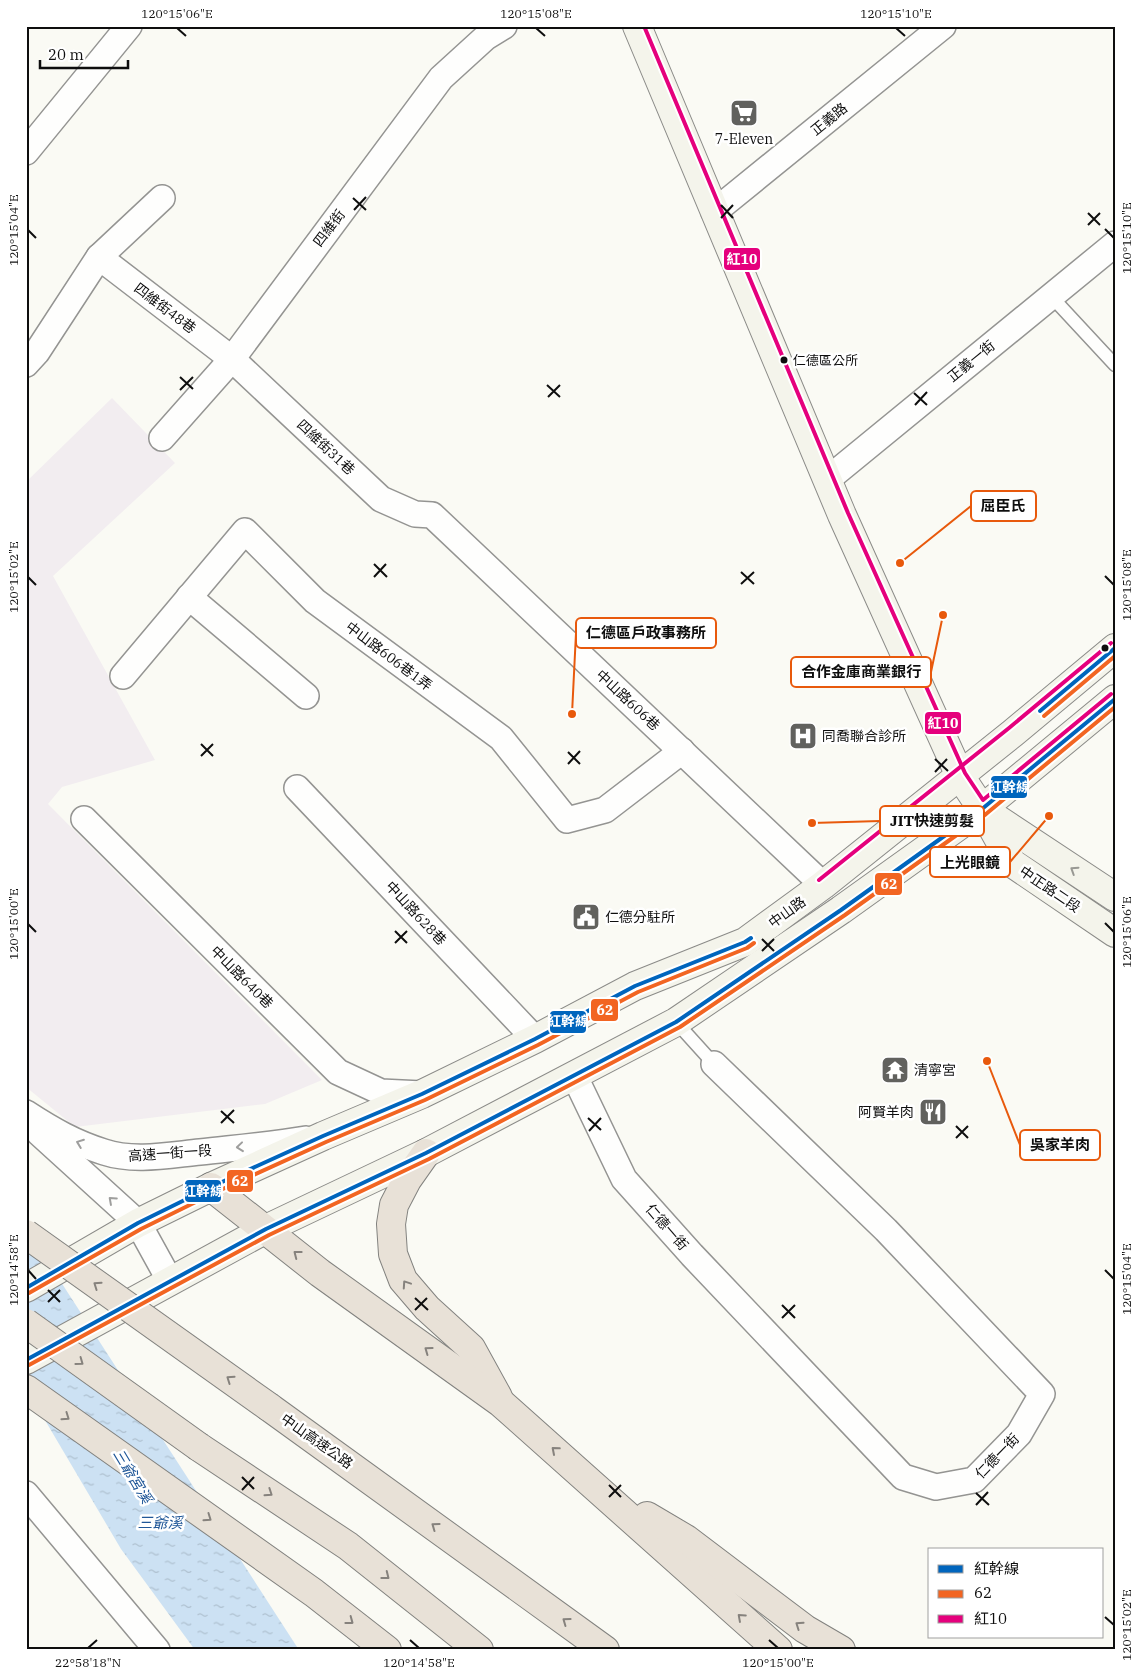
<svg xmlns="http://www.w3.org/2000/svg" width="1141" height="1676" viewBox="0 0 1141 1676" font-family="'IBM Plex Serif','Noto Sans TC',serif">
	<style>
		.industrial { fill: #f2edf0 }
		.water { fill: url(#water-ripples) }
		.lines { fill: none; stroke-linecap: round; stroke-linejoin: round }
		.lane-casing { stroke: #949492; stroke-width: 15 }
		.street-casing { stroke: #949492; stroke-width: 28 }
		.secondary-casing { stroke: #8b8b88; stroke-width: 30 }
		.highway-casing { stroke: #82827f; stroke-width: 30 }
		.lane { stroke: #fefefd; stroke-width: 12 }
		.street { stroke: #fefefd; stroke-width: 25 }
		.secondary { stroke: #f4f4eb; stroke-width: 28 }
		.highway { stroke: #e8e1d7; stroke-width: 28 }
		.highway-bridge-casing { stroke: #82827f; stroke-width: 30; stroke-linecap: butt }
		.highway-bridge { stroke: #e8e1d7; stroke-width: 28 }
		.bus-1-casing { stroke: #fff; stroke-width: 8 }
		.bus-2-casing { stroke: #fff; stroke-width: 8 }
		.bus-3-casing { stroke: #fff; stroke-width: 8 }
		.bus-1 { stroke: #0065bd; stroke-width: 4 }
		.bus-2 { stroke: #f26522; stroke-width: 4 }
		.bus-3 { stroke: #e5007d; stroke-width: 4 }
		.oneway { stroke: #989893 }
		.oneway2 { stroke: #9e9e9d }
		.oneway3 { stroke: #86827d }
		.ticks { fill: none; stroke: #0e0e0e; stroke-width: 2 }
		.bus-dot { fill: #0e0e0e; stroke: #fff; stroke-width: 2 }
		.labels { text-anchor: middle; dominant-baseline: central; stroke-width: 5; stroke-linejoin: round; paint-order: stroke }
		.bus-label { font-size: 13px; fill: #0e0e0e; stroke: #fff; text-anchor: start }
		.street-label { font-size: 14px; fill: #0e0e0e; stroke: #fff }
		.poi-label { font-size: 14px; fill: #0e0e0e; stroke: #fff; text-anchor: start }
		.water-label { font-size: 15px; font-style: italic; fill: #205798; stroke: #fff }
		.leader { fill: none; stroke: #e8590c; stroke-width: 2 }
		.callout-dot { fill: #e8590c; stroke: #fff; stroke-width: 2 }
		.callout { fill: #fff; stroke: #e8590c; stroke-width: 2 }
		.callout-label { font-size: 15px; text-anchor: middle; font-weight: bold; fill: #0e0e0e }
		.line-badge { stroke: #fff; stroke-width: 2 }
		.badge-label { font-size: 14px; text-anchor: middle; font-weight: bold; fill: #fff }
		.neatline { fill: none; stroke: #0e0e0e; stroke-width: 2 }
		.ticks-label { font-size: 12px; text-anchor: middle; fill: #0e0e0e }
	</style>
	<defs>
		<pattern id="water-ripples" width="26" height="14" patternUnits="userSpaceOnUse" patternTransform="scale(1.25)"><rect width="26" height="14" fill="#cce1f3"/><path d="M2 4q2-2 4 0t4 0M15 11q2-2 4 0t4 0" fill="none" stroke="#aec0cf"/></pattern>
	</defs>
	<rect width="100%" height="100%" fill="#fafaf4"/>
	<path class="industrial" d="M112 398 175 463 53 576 155 760 62 787 48 804 322 1080 265 1104 75 1127 26 1087V482Z"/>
	<path class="water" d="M26 1228 299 1650H195L121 1549 26 1388Z"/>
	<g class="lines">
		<defs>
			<g id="lane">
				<path d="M1050 295 1115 365"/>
				<path d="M676 1022 714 1064"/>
			</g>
			<g id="street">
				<path d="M26 152 129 26"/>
				<path d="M714 212 943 26"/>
				<path d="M99 257 232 359 381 499 415 514 432 515 823 885"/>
				<path d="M26 364 37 352 99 257 162 198"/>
				<path d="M162 438 232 359 441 78 486 37 504 26"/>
				<path d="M828 479 1115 244"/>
				<path d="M189 597 306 696"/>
				<path d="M123 676 245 531 315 601 501 738 567 820 605 810 682 751"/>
				<path d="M297 788 535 1039"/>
				<path d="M84 819 338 1072 381 1092 422 1094"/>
				<path d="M574 1075 624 1179 692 1255 903 1477 936 1487 974 1480 1019 1434 1042 1394 886 1230 714 1064"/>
				<path d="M26 1113C52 1130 75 1143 104 1152 134 1162 169 1155 200 1152 235 1148 271 1145 306 1139"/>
				<path d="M39 1133 138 1223 170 1281"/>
				<path d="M26 1494 157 1650"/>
			</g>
			<g id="secondary">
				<path d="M637 26 842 515 960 776 982 809 1012 863 1115 933"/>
				<path d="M988 813 1115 897"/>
				<path d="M26 1288 138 1223 211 1187 323 1136 422 1094 535 1039 635 986 745 942 823 885 1013 733 1115 648"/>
				<path d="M26 1360 266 1229 426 1153 676 1022 841 910 982 809 1115 699"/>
			</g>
			<g id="highway">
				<path d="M426 1153 407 1180 394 1205 391 1224 393 1254 403 1280 427 1308 471 1348 498 1397"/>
				<path d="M211 1187 320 1273 501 1403 778 1650"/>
				<path d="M26 1389 314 1593 387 1650"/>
				<path d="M269 1407 605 1650"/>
				<path d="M199 1447 348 1546 479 1650"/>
				<path d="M647 1516 686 1539 805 1629 841 1650"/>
			</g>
		</defs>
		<use href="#lane" class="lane-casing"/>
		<use href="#street" class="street-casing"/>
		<use href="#secondary" class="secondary-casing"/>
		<use href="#highway" class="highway-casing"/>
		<use href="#lane" class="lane"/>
		<use href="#street" class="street"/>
		<use href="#secondary" class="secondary"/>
		<use href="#highway" class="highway"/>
		<defs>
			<g id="highway-bridge">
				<path d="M26 1234 269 1407"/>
				<path d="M26 1323 199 1447"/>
			</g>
		</defs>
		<use href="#highway-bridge" class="highway-bridge-casing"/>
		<use href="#highway-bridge" class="highway-bridge"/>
		<defs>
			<g id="bus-1">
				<path d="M1040 711 1115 648"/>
				<path d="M26 1288 138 1223 211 1187 323 1136 422 1094 535 1039 635 986 745 942 751 938"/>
				<path d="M26 1360 266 1229 426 1153 676 1022 841 910 982 809 1115 699"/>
			</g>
			<g id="bus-2">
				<path d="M1044 716 1115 656"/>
				<path d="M29 1293 141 1229 214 1193 326 1142 425 1100 538 1045 638 992 747 948 754 943"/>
				<path d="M29 1365 269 1235 429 1159 680 1027 845 915 986 814 1115 707"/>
			</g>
			<g id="bus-3">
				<path d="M644 26 848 513 965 773 983 800 1111 694"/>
				<path d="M819 880 1009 728 1111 643"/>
			</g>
		</defs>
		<use href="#bus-1" class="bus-1-casing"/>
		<use href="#bus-2" class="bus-2-casing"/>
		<use href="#bus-3" class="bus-3-casing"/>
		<use href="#bus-1" class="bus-1"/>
		<use href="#bus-2" class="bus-2"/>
		<use href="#bus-3" class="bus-3"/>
	</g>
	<defs><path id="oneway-chevron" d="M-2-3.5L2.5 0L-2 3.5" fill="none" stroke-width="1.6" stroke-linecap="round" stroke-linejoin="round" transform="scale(1.25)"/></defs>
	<use class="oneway" href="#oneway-chevron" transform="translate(1074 870) rotate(-147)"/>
	<g class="oneway2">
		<use href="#oneway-chevron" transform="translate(80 1143) rotate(-159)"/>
		<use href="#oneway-chevron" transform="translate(240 1147) rotate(174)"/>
		<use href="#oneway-chevron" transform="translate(112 1200) rotate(-138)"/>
	</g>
	<g class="oneway3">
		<use href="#oneway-chevron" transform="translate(297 1254) rotate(-142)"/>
		<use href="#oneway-chevron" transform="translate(406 1284) rotate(-124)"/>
		<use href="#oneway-chevron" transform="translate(97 1285) rotate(-145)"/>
		<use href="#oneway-chevron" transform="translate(428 1350) rotate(-144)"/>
		<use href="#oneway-chevron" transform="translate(80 1362) rotate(36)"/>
		<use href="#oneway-chevron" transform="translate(230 1379) rotate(-145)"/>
		<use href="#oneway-chevron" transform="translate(66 1417) rotate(35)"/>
		<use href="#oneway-chevron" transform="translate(555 1450) rotate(-139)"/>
		<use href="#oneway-chevron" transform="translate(269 1493) rotate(34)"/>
		<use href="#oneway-chevron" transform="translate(208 1518) rotate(35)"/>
		<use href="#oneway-chevron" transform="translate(435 1526) rotate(-144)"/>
		<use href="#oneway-chevron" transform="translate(386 1576) rotate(38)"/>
		<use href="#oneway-chevron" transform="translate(741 1617) rotate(-138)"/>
		<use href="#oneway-chevron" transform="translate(350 1621) rotate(37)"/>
		<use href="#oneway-chevron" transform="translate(566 1621) rotate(-144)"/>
		<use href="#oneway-chevron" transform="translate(799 1625) rotate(-145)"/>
	</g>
	<path class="ticks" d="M177 28 186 36M536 28 545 36M896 28 905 36M353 198 366 210M721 205 733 218M354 210 366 197M1088 213 1100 225M721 218 733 205M1088 225 1100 213M1105 229 1114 238M28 230 36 238M180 377 193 389M547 385 560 397M180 390 193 377M914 393 927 405M548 397 560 385M915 405 927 392M374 564 387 577M741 572 754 584M1105 576 1114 585M28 577 36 585M374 577 386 564M741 584 754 572M201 744 213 756M568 752 580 764M201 756 213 744M935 759 948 771M568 764 580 751M935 772 947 759M1105 923 1114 932M28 924 36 932M395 931 407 943M762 939 774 951M395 943 407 931M762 951 774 939M221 1111 234 1123M588 1118 601 1130M221 1123 234 1110M956 1126 968 1138M589 1131 601 1118M956 1138 968 1126M28 1270 36 1279M1105 1270 1114 1279M48 1290 60 1302M415 1298 428 1310M48 1302 60 1290M782 1305 795 1318M415 1310 427 1298M782 1318 795 1305M242 1477 254 1489M609 1485 621 1497M242 1490 254 1477M976 1493 989 1505M609 1497 621 1485M976 1505 988 1492M1105 1617 1114 1625M410 1640 419 1648M769 1640 778 1648M88 1648 97 1640"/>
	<defs>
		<symbol id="supermarket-square" viewBox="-11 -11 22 22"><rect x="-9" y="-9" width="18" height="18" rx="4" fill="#61615e" stroke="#fff"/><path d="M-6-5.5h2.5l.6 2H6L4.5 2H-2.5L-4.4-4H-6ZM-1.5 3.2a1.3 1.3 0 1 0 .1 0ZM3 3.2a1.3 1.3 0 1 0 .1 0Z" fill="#fff"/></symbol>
		<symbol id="hospital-square" viewBox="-11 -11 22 22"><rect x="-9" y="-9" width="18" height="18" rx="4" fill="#61615e" stroke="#fff"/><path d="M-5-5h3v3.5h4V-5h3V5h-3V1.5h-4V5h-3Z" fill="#fff"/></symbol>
		<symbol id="civic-square" viewBox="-11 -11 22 22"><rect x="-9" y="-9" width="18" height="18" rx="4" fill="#61615e" stroke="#fff"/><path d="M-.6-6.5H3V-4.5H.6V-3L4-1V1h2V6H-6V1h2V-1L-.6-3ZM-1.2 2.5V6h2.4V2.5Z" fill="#fff"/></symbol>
		<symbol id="temple-square" viewBox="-11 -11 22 22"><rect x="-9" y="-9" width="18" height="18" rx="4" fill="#61615e" stroke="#fff"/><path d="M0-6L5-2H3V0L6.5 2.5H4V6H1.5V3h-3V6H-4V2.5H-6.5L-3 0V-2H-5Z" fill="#fff"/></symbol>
		<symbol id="restaurant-square" viewBox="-11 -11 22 22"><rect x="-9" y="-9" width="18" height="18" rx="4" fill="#61615e" stroke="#fff"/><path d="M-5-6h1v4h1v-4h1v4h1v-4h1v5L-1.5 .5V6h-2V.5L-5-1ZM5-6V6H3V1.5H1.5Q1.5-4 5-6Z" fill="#fff"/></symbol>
	</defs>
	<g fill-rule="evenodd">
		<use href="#supermarket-square" x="728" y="97" width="32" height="32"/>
		<use href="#hospital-square" x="787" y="720" width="32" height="32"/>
		<use href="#civic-square" x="570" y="901" width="32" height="32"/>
		<use href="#temple-square" x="879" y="1054" width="32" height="32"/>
		<use href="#restaurant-square" x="917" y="1096" width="32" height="32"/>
	</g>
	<g class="bus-dot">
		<circle cx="784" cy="360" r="4.5"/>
		<circle cx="1105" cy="648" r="4.5"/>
	</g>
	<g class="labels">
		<g class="bus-label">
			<text x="793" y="360">仁德區公所</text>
		</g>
		<g class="street-label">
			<text transform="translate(829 119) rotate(-39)">正義路</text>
			<text transform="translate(329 228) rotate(-53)">四維街</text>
			<text transform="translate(165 308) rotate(37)">四維街48巷</text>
			<text transform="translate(971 361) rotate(-39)">正義一街</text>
			<text transform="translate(326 447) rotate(43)">四維街31巷</text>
			<text transform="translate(389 656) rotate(37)">中山路606巷1弄</text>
			<text transform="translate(628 700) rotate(43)">中山路606巷</text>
			<text transform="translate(1050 889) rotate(34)">中正路二段</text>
			<text transform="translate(787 912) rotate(-36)">中山路</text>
			<text transform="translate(416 913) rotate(47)">中山路628巷</text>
			<text transform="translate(242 977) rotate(45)">中山路640巷</text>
			<text transform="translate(170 1153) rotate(-4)">高速一街一段</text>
			<text transform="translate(667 1227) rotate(49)">仁德一街</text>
			<text transform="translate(317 1441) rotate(35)">中山高速公路</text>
			<text transform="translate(997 1456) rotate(-46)">仁德一街</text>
		</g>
		<g class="poi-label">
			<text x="744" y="139" text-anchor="middle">7-Eleven</text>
			<text x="822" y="736">同喬聯合診所</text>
			<text x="605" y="917">仁德分駐所</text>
			<text x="914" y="1070">清寧宮</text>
			<text x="914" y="1112" text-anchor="end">阿賢羊肉</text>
		</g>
		<g class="water-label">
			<text transform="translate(133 1476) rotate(59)">三爺宮溪</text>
			<text x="160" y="1522">三爺溪</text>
		</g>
	</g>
	<path class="leader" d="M900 563L971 506M572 714L576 633M943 615L931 672M812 823L880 821M1049 816L1010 862M987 1061L1020 1145"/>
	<g class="callout-dot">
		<circle cx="900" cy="563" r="5"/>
		<circle cx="572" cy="714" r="5"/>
		<circle cx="943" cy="615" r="5"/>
		<circle cx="812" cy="823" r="5"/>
		<circle cx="1049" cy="816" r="5"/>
		<circle cx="987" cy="1061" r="5"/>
	</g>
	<g class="callout">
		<rect x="971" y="491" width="65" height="30" rx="5"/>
		<rect x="576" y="618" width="140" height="30" rx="5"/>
		<rect x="791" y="657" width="140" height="30" rx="5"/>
		<rect x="880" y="806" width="104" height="30" rx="5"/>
		<rect x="930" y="847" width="80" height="30" rx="5"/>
		<rect x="1020" y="1130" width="80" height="30" rx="5"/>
	</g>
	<g class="callout-label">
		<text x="1003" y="511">屈臣氏</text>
		<text x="646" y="638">仁德區戶政事務所</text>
		<text x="861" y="677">合作金庫商業銀行</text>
		<text x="932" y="826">JIT快速剪髮</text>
		<text x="970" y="868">上光眼鏡</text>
		<text x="1060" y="1150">吳家羊肉</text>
	</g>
	<g class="line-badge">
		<rect x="723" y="247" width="38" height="24" rx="5" fill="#e5007d"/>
		<rect x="924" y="711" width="38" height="24" rx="5" fill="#e5007d"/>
		<rect x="990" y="775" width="38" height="24" rx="5" fill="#0065bd"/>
		<rect x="874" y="872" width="29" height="24" rx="5" fill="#f26522"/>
		<rect x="590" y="998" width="29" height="24" rx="5" fill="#f26522"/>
		<rect x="549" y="1010" width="38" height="24" rx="5" fill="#0065bd"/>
		<rect x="226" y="1169" width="28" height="24" rx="5" fill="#f26522"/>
		<rect x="184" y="1179" width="38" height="24" rx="5" fill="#0065bd"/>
	</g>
	<g class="badge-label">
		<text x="742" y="264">紅10</text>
		<text x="943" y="728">紅10</text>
		<text x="1009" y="792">紅幹線</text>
		<text x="889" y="889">62</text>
		<text x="605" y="1015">62</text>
		<text x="568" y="1026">紅幹線</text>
		<text x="240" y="1186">62</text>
		<text x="203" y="1196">紅幹線</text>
	</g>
	<rect width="1141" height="1676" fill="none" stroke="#ffffff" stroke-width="55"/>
	<rect x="928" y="1548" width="175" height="90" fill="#ffffff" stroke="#9f9f9f"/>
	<rect x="938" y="1565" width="25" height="8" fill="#0065bd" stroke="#9f9f9f"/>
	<text x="974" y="1574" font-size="15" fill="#0e0e0e">紅幹線</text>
	<rect x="938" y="1590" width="25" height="8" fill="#f26522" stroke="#9f9f9f"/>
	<text x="974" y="1598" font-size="15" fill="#0e0e0e">62</text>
	<rect x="938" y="1615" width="25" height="8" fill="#e5007d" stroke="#9f9f9f"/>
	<text x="974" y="1624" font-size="15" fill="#0e0e0e">紅10</text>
	<path d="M40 60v8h88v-8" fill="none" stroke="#0e0e0e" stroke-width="2.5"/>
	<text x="48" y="60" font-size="15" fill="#0e0e0e" stroke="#ffffff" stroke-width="4" paint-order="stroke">20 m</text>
	<rect x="28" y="28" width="1086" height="1620" class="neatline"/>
	<g class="ticks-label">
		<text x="177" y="18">120°15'06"E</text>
		<text x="536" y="18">120°15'08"E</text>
		<text x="896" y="18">120°15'10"E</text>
		<text transform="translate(14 230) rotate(-90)" y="4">120°15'04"E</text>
		<text transform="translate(1127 238) rotate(-90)" y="4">120°15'10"E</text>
		<text transform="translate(14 577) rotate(-90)" y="4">120°15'02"E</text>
		<text transform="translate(1127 585) rotate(-90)" y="4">120°15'08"E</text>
		<text transform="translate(14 924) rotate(-90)" y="4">120°15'00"E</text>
		<text transform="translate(1127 932) rotate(-90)" y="4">120°15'06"E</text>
		<text transform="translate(14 1270) rotate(-90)" y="4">120°14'58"E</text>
		<text transform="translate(1127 1279) rotate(-90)" y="4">120°15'04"E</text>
		<text transform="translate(1127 1625) rotate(-90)" y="4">120°15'02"E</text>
		<text x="88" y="1667">22°58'18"N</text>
		<text x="419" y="1667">120°14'58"E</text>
		<text x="778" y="1667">120°15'00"E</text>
	</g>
</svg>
